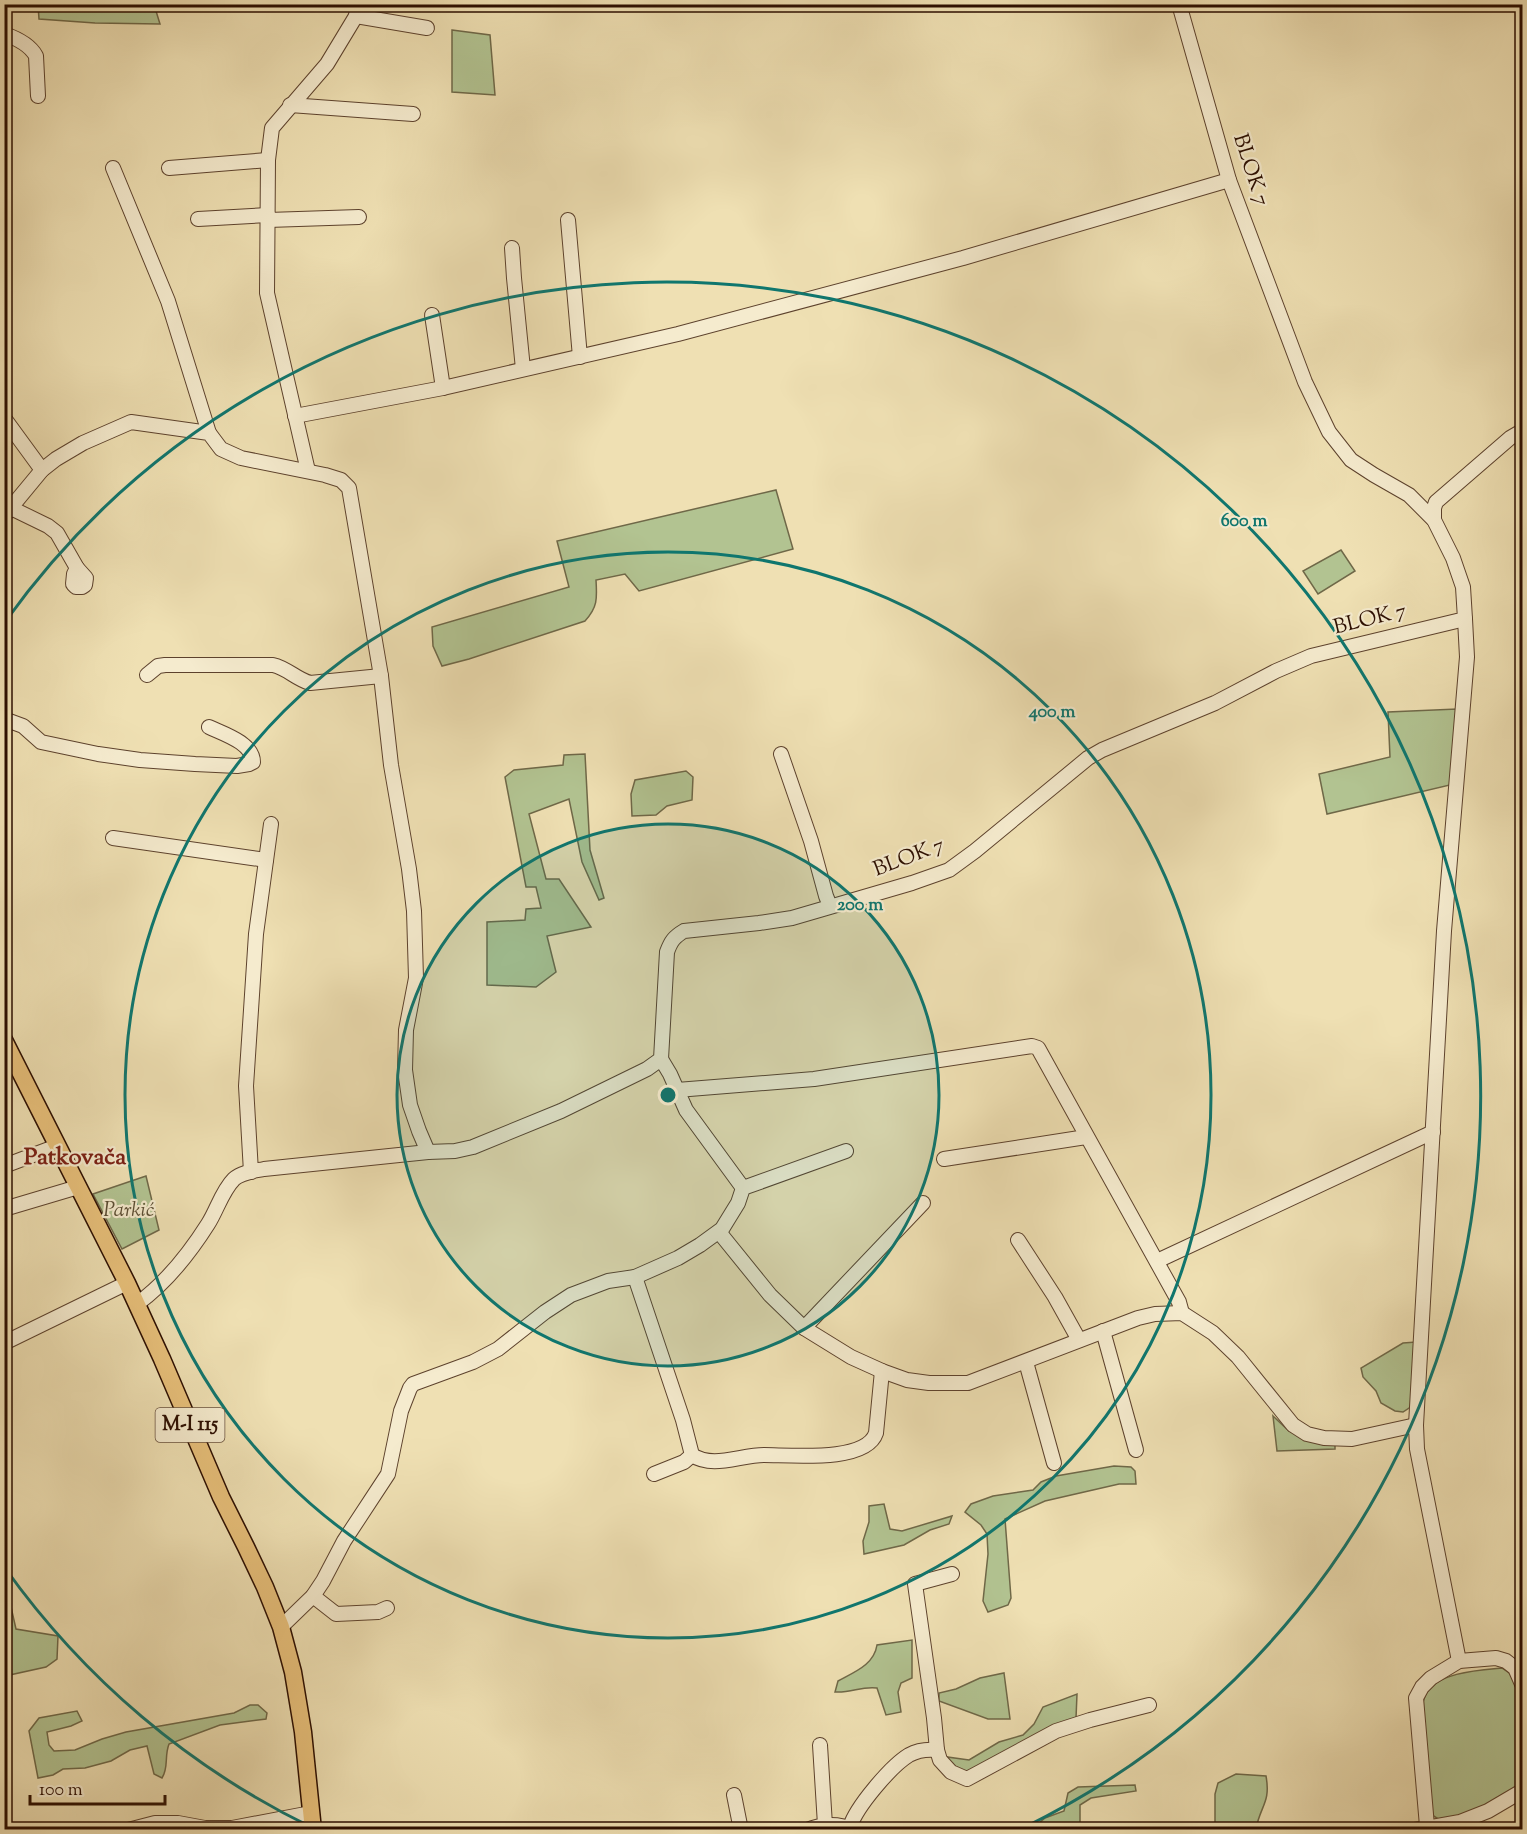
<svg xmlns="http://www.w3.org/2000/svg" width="1527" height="1834" viewBox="0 0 1527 1834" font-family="'Sorts Mill Goudy',serif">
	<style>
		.green { fill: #b2c391; stroke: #6f6848; stroke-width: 1.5 }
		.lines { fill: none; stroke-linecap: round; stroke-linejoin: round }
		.minor-casing { stroke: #5d422d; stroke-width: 16 }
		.major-casing { stroke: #2c0e00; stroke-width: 19 }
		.minor { stroke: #f5ebce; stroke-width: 14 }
		.major { stroke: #e8c07a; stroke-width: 16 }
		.ring { fill: none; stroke: #0f766e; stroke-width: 3 }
		.labels { text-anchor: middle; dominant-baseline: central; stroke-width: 4.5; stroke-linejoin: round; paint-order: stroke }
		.shield { fill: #f5ebce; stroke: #68503e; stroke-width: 1.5 }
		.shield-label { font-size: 20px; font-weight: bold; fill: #2c0e00 }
		.street-label { font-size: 21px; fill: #2c0e00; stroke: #f5ebce }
		.park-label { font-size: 21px; font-style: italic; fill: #5b4d33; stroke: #f5ebce }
		.quarter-label { font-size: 24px; font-weight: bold; fill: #7a1f14; stroke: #f5ebce }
		.centre { fill: #0f766e; stroke: #f5ebce; stroke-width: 3 }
		.ring-label { font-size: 18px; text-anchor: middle; font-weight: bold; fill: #0f766e; stroke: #f5ebce; stroke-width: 4.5; stroke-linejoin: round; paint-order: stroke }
	</style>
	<rect width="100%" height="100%" fill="#efe0b3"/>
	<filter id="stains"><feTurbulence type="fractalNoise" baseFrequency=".00333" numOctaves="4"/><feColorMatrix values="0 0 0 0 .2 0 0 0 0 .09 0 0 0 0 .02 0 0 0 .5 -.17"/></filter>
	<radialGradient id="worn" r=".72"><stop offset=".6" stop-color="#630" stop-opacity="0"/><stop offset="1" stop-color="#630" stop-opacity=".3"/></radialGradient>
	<g class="green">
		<path d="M38 5H158L156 11 160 24 95 23 39 19Z"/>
		<path d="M452 30 490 35 495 95 452 92Z"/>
		<path d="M776 490 793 549 639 591 625 574 596 580C597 598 598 607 585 621L469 659 442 666 433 646 432 627 569 587 557 541Z"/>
		<path d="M1341 550 1355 571 1318 594 1303 571Z"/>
		<path d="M1457 709 1450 785 1327 814 1319 774 1390 757 1388 712Z"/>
		<path d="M585 754 590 850 604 898 599 900 582 862 569 799 529 814 546 879H559L591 927 547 936 556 972 536 987 487 985V922L525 920 526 909 541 908 536 887H526L505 777 514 770 563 765 564 755Z"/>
		<path d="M686 771 693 777 692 800 667 806 656 815 632 816 631 794 635 780Z"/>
		<path d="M146 1176 159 1230 122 1249 93 1194Z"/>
		<path d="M1416 1342 1412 1406 1403 1412 1395 1411 1381 1403 1376 1391 1363 1377 1361 1368 1403 1343Z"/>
		<path d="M1273 1416 1289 1431 1335 1445V1449L1277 1451Z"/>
		<path d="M1114 1466 1131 1467 1135 1471 1136 1484H1119L1045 1501 1005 1519 1011 1598 1008 1605 988 1612 983 1601 988 1554 987 1534 981 1525 965 1512 971 1504 993 1496 1033 1490 1041 1482 1056 1476Z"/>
		<path d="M884 1504 890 1529 902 1531 952 1516 949 1524 930 1530 904 1545 864 1554 863 1541 869 1522V1506Z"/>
		<path d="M5 1607H11L16 1629 58 1636 57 1659 46 1667 5 1676Z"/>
		<path d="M912 1640V1678L901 1683 898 1692 901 1712 886 1715 877 1688C861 1686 852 1693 835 1692L838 1681C854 1672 874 1665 877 1645Z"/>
		<path d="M1502 1668 1512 1675 1522 1696V1786C1492 1805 1475 1815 1440 1820L1432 1815 1421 1708C1423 1703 1424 1698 1426 1694 1437 1672 1481 1670 1502 1668Z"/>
		<path d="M1004 1673 1010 1719H988L939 1701V1693L956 1689 980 1678Z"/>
		<path d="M1077 1694 1076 1718 965 1774 949 1764 947 1757 969 1760 999 1742 1023 1735 1034 1724 1043 1707Z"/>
		<path d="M250 1705H258L267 1713 266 1719 220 1725 169 1744C164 1757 169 1767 162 1778L154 1774 147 1746 130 1750 111 1761 85 1768 63 1769 53 1775 38 1778 29 1731 39 1718 77 1711 82 1721 71 1726 47 1732 49 1745 54 1751 75 1750 102 1739 126 1732 234 1713Z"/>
		<path d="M1236 1774 1266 1776C1271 1803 1260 1806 1256 1829H1215V1794L1218 1783Z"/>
		<path d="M1135 1785 1136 1791 1091 1798 1080 1805V1829H1032L1045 1818 1064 1811 1068 1793 1078 1787Z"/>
	</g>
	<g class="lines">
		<defs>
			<g id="minor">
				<path d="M356 16 427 28"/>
				<path d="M4 34C16 38 30 45 36 56L38 96"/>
				<path d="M290 105 413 114"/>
				<path d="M113 168 168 301 209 433"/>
				<path d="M169 168 268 160"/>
				<path d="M198 219 268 215"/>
				<path d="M268 220 359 217"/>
				<path d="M568 220 580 357"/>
				<path d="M512 248 514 278 523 369"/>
				<path d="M432 315 443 388"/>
				<path d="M295 416 443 388 678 334 963 258 1229 180"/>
				<path d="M4 418 42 470"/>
				<path d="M308 471 267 293 268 160 272 128 327 64 356 16 358 4"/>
				<path d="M11 508 48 526 57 533 77 568"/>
				<path d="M4 516 42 470 56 459 83 443 131 422 209 433 221 449 241 458 325 475 341 480 349 488 381 676 391 765 409 869 414 911 416 978 406 1030 405 1070 410 1105 419 1131 428 1152"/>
				<path d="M1434 520V508L1436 502 1510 438 1522 431"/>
				<path d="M77 568 86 578 85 585 82 587H76L73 584 74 574Z"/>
				<path d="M147 675 158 666 165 665H273C287 668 296 679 310 683L381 676"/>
				<path d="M4 719 23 726 41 742 98 754 140 760 195 764 237 766 249 764 253 762C253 743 224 734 209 727"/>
				<path d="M781 754 811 841 826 896 830 906"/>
				<path d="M113 838 266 860"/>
				<path d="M661 1059 670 1074 686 1110 743 1188"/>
				<path d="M677 1090 814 1079 1032 1046 1038 1048 1179 1302 1182 1313"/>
				<path d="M944 1159 1086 1137"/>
				<path d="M4 1166 57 1146"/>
				<path d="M251 1172 246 1086 256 934 271 824"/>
				<path d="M4 1209 78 1187"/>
				<path d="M719 1232 770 1295 804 1328 851 1357 882 1371 907 1380 929 1383H968L1138 1318 1155 1314 1182 1313 1213 1333 1238 1357 1293 1425 1307 1434 1324 1438 1352 1439 1416 1425"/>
				<path d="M1018 1240 1055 1297 1079 1340"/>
				<path d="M1157 1261 1433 1132"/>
				<path d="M635 1277 683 1420 692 1455C713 1469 740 1455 764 1455 790 1455 866 1463 876 1433L882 1371"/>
				<path d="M137 1304C166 1283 189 1254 208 1224 217 1210 222 1191 234 1179 242 1172 254 1171 264 1169L428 1152 455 1151 473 1147 561 1111 647 1069 661 1059 667 952C671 941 674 937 684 931L759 923 792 918 912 883 949 870 975 851 1088 758 1102 750 1215 703 1276 671 1311 656 1465 619 1463 587 1453 558 1434 520 1409 495 1374 475 1351 460 1329 432 1305 382 1229 180 1179 4"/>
				<path d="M804 1328 923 1203"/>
				<path d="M1103 1331 1136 1450"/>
				<path d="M4 1343 127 1283"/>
				<path d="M1026 1362 1054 1463"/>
				<path d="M654 1474 684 1462 692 1455"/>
				<path d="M952 1574 915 1584 934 1718 937 1750 940 1760 951 1772 967 1779 1056 1731 1090 1720 1149 1705"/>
				<path d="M313 1596 336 1614 378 1612 387 1608"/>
				<path d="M281 1627 313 1596 323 1581 344 1541 388 1474 401 1411 410 1388 413 1384 473 1362 498 1349 545 1312 571 1295 608 1281 635 1277 678 1258 700 1245 722 1229 738 1203 743 1188 846 1151"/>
				<path d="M1459 1661 1417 1449 1416 1425 1444 931 1467 657 1465 619"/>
				<path d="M820 1745 825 1825"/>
				<path d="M734 1795 741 1830"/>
				<path d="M1427 1826 1416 1698 1422 1687 1431 1678 1459 1661 1496 1658 1506 1661 1515 1668 1522 1684"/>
				<path d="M850 1827C856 1807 891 1766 909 1755 918 1750 928 1749 937 1750"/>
				<path d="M128 1830 155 1823H178L205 1828H232L311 1813"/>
				<path d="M807 1830C820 1824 839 1823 853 1830"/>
				<path d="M1415 1830 1460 1822 1488 1811 1522 1791"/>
			</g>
			<path id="major" d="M4 1040 127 1283 162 1359 221 1497 246 1547 265 1587 281 1627 293 1672 303 1732 313 1830"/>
		</defs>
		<use href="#minor" class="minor-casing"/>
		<use href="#major" class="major-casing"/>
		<use href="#minor" class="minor"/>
		<use href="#major" class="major"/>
	</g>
	<circle cx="668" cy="1095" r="271" fill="#0f766e" fill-opacity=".12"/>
	<g class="ring">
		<circle cx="668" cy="1095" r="271"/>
		<circle cx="668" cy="1095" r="543"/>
		<path d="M311 1827A814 814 0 0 1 5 1568M5 622A814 814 0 1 1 1025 1827"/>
	</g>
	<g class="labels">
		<rect class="shield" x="155.5" y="1408" width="69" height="34" rx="4.5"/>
		<g class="shield-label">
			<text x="190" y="1425">M-I 115</text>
		</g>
		<g class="street-label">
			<text transform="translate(1250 170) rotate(72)">BLOK 7</text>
			<text transform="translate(1370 620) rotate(-14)">BLOK 7</text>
			<text transform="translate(909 858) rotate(-21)">BLOK 7</text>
		</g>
		<g class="park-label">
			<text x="129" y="1211">Parkić</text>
		</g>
		<g class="quarter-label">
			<text x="75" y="1158">Patkovača</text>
		</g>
	</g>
	<circle cx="668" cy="1095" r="9" class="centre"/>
	<g class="ring-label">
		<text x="1244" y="526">600 m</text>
		<text x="1052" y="717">400 m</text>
		<text x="860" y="910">200 m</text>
	</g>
	<rect width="1527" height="1834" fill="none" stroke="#efe0b3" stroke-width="24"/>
	<rect x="6" y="6" width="1515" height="1822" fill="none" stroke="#2c0e00" stroke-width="3"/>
	<rect x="12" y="12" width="1503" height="1810" fill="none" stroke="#2c0e00" stroke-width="1.5"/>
	<path d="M30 1795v9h135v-9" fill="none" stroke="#2c0e00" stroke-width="3"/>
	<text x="39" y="1795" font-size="18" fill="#2c0e00" stroke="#f5ebce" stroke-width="4.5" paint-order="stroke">100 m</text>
	<rect width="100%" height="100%" filter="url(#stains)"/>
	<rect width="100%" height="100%" fill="url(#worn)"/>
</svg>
